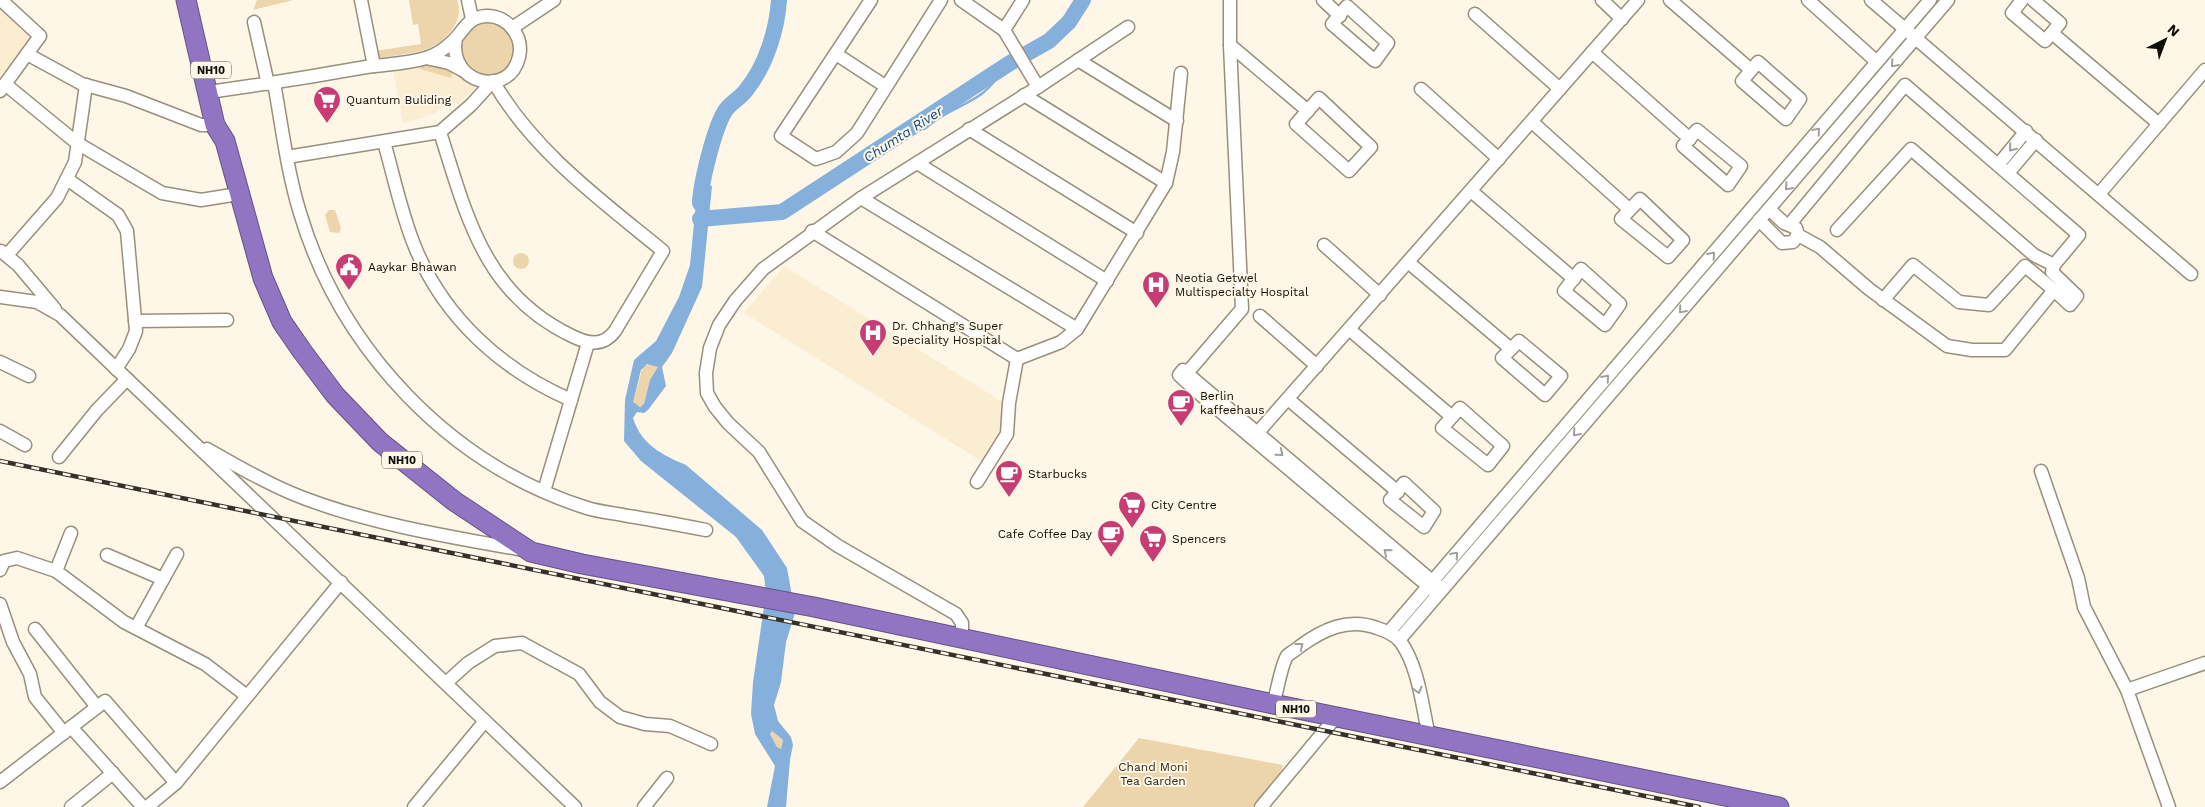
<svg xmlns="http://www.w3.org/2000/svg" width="2205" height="807" viewBox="0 0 2205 807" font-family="'Work Sans',sans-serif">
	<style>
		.built { fill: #fbedd2 }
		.green { fill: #ecd5ab }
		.water { fill: #86b0dc; fill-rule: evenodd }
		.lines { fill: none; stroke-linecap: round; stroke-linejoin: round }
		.stream { stroke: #86b0dc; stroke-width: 2.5 }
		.river { stroke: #86b0dc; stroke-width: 16 }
		.minor-casing { stroke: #988f7d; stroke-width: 15 }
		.highway-casing { stroke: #645182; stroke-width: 21 }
		.minor { stroke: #fff; stroke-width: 12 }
		.highway { stroke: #9175c3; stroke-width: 19 }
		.rail-casing { stroke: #35312a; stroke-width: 4.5 }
		.rail { stroke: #fef6e7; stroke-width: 2.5; stroke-dasharray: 8; stroke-linecap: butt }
		.oneway { stroke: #a09f9c }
		.labels { text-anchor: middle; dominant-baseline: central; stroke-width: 4; stroke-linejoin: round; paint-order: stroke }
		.shield { fill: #fef6e7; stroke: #58544b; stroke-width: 1 }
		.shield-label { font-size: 11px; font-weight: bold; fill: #110e08 }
		.poi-label { font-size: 12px; fill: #110e08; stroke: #fef6e7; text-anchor: start }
		.park-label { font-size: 12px; fill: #34280f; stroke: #fef6e7 }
		.water-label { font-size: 14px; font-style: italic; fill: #0d4e84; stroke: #fef6e7 }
	</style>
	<rect width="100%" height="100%" fill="#fef6e7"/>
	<g class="built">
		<path d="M0 9 30 38 0 79Z"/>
		<path d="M423 65 450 72 476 87 458 104 448 101 435 113 403 124 393 71Z"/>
		<path d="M784 266 1003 402 1002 434 981 461 744 313Z"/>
	</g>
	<g class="green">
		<path d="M257 0H293L253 10Z"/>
		<path d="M409 0H457C466 21 443 45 424 50 409 54 392 56 377 58L375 51 421 44 418 24 413 25Z"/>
		<circle cx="488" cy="49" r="27"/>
		<path d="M423 62 453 70 451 78 420 69Z"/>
		<path d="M329 210H335L341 228 339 233 330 232 325 215Z"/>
		<circle cx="521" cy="261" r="8"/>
		<path d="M650 364 657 366V370L650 380 644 404 642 406H635L633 402 643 366Z"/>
		<path d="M772 731 783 740 781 749 777 747 770 734Z"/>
		<path d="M1139 738 1283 765 1282 770 1253 807H1083Z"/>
	</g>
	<path class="water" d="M698 182 712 186 702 287 672 353 662 367 666 386 648 410 644 413 637 412 633 418C641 444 662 455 686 465L762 530 787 568 795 613 786 642 781 682 774 705 778 721 791 737 793 745 790 760 786 807H767L775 766 755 734 751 714 753 682 766 593 764 576 736 537 641 461 624 441 625 400 634 360 656 341 679 297 690 265ZM647 364 658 367 650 380 644 404 640 407 633 402 641 370ZM772 731 783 740 781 749 777 747 770 734Z"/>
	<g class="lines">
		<path class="stream" d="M909 128 924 129C929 126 934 121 939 118 964 102 986 99 1001 71"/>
		<g class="river">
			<path d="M700 203C701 182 714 129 725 111 731 102 741 98 747 89 766 65 777 30 779 0"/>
			<path d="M700 219 782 212 1010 63 1049 41 1069 22 1083 0"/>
		</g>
		<defs>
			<g id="minor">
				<path d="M361 0 374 66"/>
				<path d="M468 0 472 19"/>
				<path d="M871 0 781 136 816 159 836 152 857 133 941 0"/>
				<path d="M961 0 1004 30 1038 87"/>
				<path d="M1323 0 1340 16"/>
				<path d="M1602 0 1622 19"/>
				<path d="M1670 0 1751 70"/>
				<path d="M1808 0 1877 62"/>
				<path d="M1871 0 2191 274"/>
				<path d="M2022 0 2012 13 2045 41 2060 23 2033 0"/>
				<path d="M1347 6 1388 43 1375 61 1332 24Z"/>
				<path d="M1475 14 1560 89"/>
				<path d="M254 22 268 84"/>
				<path d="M512 28 554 0"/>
				<path d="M1004 30 1023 0"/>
				<path d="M2052 33 2159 124"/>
				<path d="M1230 45 1308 111"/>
				<path d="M1592 52 1690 139"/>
				<path d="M27 54 82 84 126 96 201 125H215"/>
				<path d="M836 54 885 86"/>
				<path d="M426 58 449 63 462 70"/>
				<path d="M1078 60 1177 121"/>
				<path d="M1758 62 1800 99 1786 119 1742 81Z"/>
				<path d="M274 83C282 126 287 171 300 213 341 350 450 465 587 508 600 512 614 513 628 516 654 520 680 525 706 530"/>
				<path d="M5 84 77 143 162 193 201 200 238 194"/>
				<path d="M1421 89 1499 159"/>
				<path d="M0 91 40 36 1 0"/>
				<path d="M216 91C266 84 316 76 366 67 386 64 407 64 426 58 436 55 447 47 454 40 465 29 468 17 486 16 507 15 524 36 519 57 509 99 447 84 456 38"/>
				<path d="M1024 95 1166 183"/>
				<path d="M1319 98 1371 147 1349 171 1296 124Z"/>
				<path d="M1532 122 1629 209"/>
				<path d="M969 129 1137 233"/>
				<path d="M1697 130 1741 166 1728 185 1683 146Z"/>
				<path d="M384 142C394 177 401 213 415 247 444 318 502 370 571 400"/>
				<path d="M287 157 440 132 471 105 493 81C533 151 602 201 663 251L615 331C603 347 588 344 572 336 484 294 467 217 440 132"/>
				<path d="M917 163 1107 281"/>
				<path d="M1998 165 2026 131"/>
				<path d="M2008 173 2036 140"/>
				<path d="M67 179 118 215 127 231 136 331 129 349 116 369"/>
				<path d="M1471 191 1574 279"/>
				<path d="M2099 194 2205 70"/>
				<path d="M861 198 1077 329"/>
				<path d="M1640 199 1683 240 1668 257 1621 219Z"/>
				<path d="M1769 209 1784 223 1796 228 1798 235 1820 247 1869 289 1947 346 1972 350H2005L2054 290 2070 305 2077 296 2052 272 2054 265 2079 235 1905 85 1790 224"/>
				<path d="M1759 220 1782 243 1793 242 1798 235"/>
				<path d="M1837 230 1911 149 2034 255 2054 265"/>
				<path d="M812 231 1017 359"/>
				<path d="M1324 245 1380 295"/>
				<path d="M1 251 18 265 55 309"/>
				<path d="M7 255 57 198 75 162 86 85"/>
				<path d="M1408 262 1511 349"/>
				<path d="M1581 269 1620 304 1605 325 1564 291Z"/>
				<path d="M0 297 37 302 60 315 575 807"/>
				<path d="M1883 300 1913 265 1959 302 1989 305 2025 266 2054 290"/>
				<path d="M1260 316 1317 366"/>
				<path d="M135 321 227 320"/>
				<path d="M1350 330 1451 416"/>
				<path d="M1519 341 1561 376 1545 395 1502 358Z"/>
				<path d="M1017 359 1061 342 1077 329 1166 183 1173 152 1181 73"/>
				<path d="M0 362 29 376"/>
				<path d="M1187 373 1242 309 1230 45V0"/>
				<path d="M1288 399 1398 492"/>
				<path d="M1460 408 1503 446 1488 465 1442 428Z"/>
				<path d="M0 431 25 445"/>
				<path d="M1253 438 1638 0"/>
				<path d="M207 449C234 464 262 481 291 493 360 522 449 537 524 550"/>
				<path d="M59 457 97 410 127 379"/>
				<path d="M2041 471 2078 578 2084 607 2127 690 2169 807"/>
				<path d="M977 482 1007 434 1009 403 1017 359"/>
				<path d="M1404 483 1434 511 1424 527 1390 500Z"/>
				<path d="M544 491 588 343"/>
				<path d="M107 555 163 579"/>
				<path d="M0 570 4 561 17 558 56 571 124 622 205 664 247 696"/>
				<path d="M56 571 71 533"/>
				<path d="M1434 591 1202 396 1179 375 1183 370 1438 586"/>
				<path d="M0 604 13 642 30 674 35 697 64 733"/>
				<path d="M136 628 177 554"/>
				<path d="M35 629 97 707"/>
				<path d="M1389 632 1930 0"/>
				<path d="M962 639V623L956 614 838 546 802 521 759 452 728 423 715 407 707 393 706 373 710 348 719 325 735 301 763 269 861 198 1038 87 1128 27"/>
				<path d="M1399 640 1948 0"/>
				<path d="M446 683 468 663 495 646 522 643 579 674 600 702 620 717 645 724 670 726 711 744"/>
				<path d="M2127 690 2205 663"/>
				<path d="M1273 704C1277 693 1281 665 1287 656 1290 653 1296 650 1299 647 1322 630 1348 617 1377 628 1386 631 1394 634 1400 641 1419 667 1422 706 1429 736"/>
				<path d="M71 727 143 807"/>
				<path d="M0 782 105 701 176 783"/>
				<path d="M71 807 113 773"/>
				<path d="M147 807 176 783 341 582"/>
				<path d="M414 807 485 721"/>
				<path d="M644 807 667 778"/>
				<path d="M1261 807 1336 717"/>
			</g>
			<path id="highway" d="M186 0 215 125 225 141 263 278 282 322 302 351 335 395 380 442 454 501 531 552 582 564 814 607 1273 704 1779 807"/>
		</defs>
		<use href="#minor" class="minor-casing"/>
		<use href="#highway" class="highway-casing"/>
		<use href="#minor" class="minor"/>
		<use href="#highway" class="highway"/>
		<defs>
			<path id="rail" d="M0 461 1699 807"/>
		</defs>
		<use href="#rail" class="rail-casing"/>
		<use href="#rail" class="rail"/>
	</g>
	<defs><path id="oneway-chevron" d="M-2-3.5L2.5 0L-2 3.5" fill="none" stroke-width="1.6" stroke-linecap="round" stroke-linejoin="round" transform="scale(1.25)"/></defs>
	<g class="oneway">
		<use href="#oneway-chevron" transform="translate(1894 64) rotate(131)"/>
		<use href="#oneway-chevron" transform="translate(1817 131) rotate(-49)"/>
		<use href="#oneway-chevron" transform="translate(2012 148) rotate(129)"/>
		<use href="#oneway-chevron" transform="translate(1788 187) rotate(131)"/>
		<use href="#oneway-chevron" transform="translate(1712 255) rotate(-49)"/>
		<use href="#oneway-chevron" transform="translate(1682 310) rotate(131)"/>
		<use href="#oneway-chevron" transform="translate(1606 378) rotate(-49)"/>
		<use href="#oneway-chevron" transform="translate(1576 433) rotate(131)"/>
		<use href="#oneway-chevron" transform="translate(1280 453) rotate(40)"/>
		<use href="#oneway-chevron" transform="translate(1387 552) rotate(-140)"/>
		<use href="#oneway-chevron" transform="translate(1455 555) rotate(-49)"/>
		<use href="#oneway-chevron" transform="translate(1300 646) rotate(-38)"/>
		<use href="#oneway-chevron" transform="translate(1418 690) rotate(75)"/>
	</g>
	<defs>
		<symbol id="supermarket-pin" viewBox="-11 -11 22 30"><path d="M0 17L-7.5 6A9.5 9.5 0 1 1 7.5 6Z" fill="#c73c73" stroke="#fef6e7"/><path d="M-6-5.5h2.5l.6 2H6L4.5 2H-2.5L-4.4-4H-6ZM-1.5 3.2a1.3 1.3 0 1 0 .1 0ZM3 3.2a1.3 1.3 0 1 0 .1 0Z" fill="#fff"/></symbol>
		<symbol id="civic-pin" viewBox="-11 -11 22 30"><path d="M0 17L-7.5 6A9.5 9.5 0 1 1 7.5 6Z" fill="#c73c73" stroke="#fef6e7"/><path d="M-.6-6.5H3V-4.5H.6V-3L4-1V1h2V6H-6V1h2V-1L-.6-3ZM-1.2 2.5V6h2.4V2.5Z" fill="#fff"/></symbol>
		<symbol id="hospital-pin" viewBox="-11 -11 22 30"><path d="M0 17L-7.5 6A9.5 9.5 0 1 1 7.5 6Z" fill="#c73c73" stroke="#fef6e7"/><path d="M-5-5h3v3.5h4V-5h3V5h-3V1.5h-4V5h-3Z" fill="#fff"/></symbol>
		<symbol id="cafe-pin" viewBox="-11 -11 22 30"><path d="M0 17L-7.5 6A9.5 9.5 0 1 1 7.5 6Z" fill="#c73c73" stroke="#fef6e7"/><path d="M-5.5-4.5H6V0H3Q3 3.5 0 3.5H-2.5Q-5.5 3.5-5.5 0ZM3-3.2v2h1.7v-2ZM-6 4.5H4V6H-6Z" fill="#fff"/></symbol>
	</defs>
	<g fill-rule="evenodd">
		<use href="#supermarket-pin" x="311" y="84" width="32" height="43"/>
		<use href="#civic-pin" x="333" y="251" width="32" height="43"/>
		<use href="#hospital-pin" x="1140" y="269" width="32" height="43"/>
		<use href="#hospital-pin" x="857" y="317" width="32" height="43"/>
		<use href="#cafe-pin" x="1165" y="387" width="32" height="43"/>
		<use href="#cafe-pin" x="993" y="458" width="32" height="43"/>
		<use href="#supermarket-pin" x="1116" y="489" width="32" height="43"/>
		<use href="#cafe-pin" x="1095" y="518" width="32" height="43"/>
		<use href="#supermarket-pin" x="1137" y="523" width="32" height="43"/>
	</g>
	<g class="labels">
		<g class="shield">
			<rect x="191" y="61.5" width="40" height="17" rx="4"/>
			<rect x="382" y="451.5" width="40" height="17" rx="4"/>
			<rect x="1276" y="700.5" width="40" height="17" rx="4"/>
		</g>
		<g class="shield-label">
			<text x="211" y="70">NH10</text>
			<text x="402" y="460">NH10</text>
			<text x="1296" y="709">NH10</text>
		</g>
		<g class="poi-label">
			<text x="346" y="100">Quantum Buliding</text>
			<text x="368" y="267">Aaykar Bhawan</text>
			<text x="1175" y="278">Neotia Getwel<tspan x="1175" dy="14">Multispecialty Hospital</tspan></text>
			<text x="892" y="326">Dr. Chhang's Super<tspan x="892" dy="14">Speciality Hospital</tspan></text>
			<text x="1200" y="396">Berlin<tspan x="1200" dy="14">kaffeehaus</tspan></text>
			<text x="1028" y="474">Starbucks</text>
			<text x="1151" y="505">City Centre</text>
			<text x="1092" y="534" text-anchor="end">Cafe Coffee Day</text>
			<text x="1172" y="539">Spencers</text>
		</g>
		<g class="park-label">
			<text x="1153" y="767">Chand Moni<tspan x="1153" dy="14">Tea Garden</tspan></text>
		</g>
		<g class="water-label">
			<text transform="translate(903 134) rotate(-33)">Chumta River</text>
		</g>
	</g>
	<g transform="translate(2165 40) rotate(42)" stroke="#fef6e7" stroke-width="4" paint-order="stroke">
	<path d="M0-4L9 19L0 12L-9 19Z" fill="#110e08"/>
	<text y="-8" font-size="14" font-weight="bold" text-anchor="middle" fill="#110e08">N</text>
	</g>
</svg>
